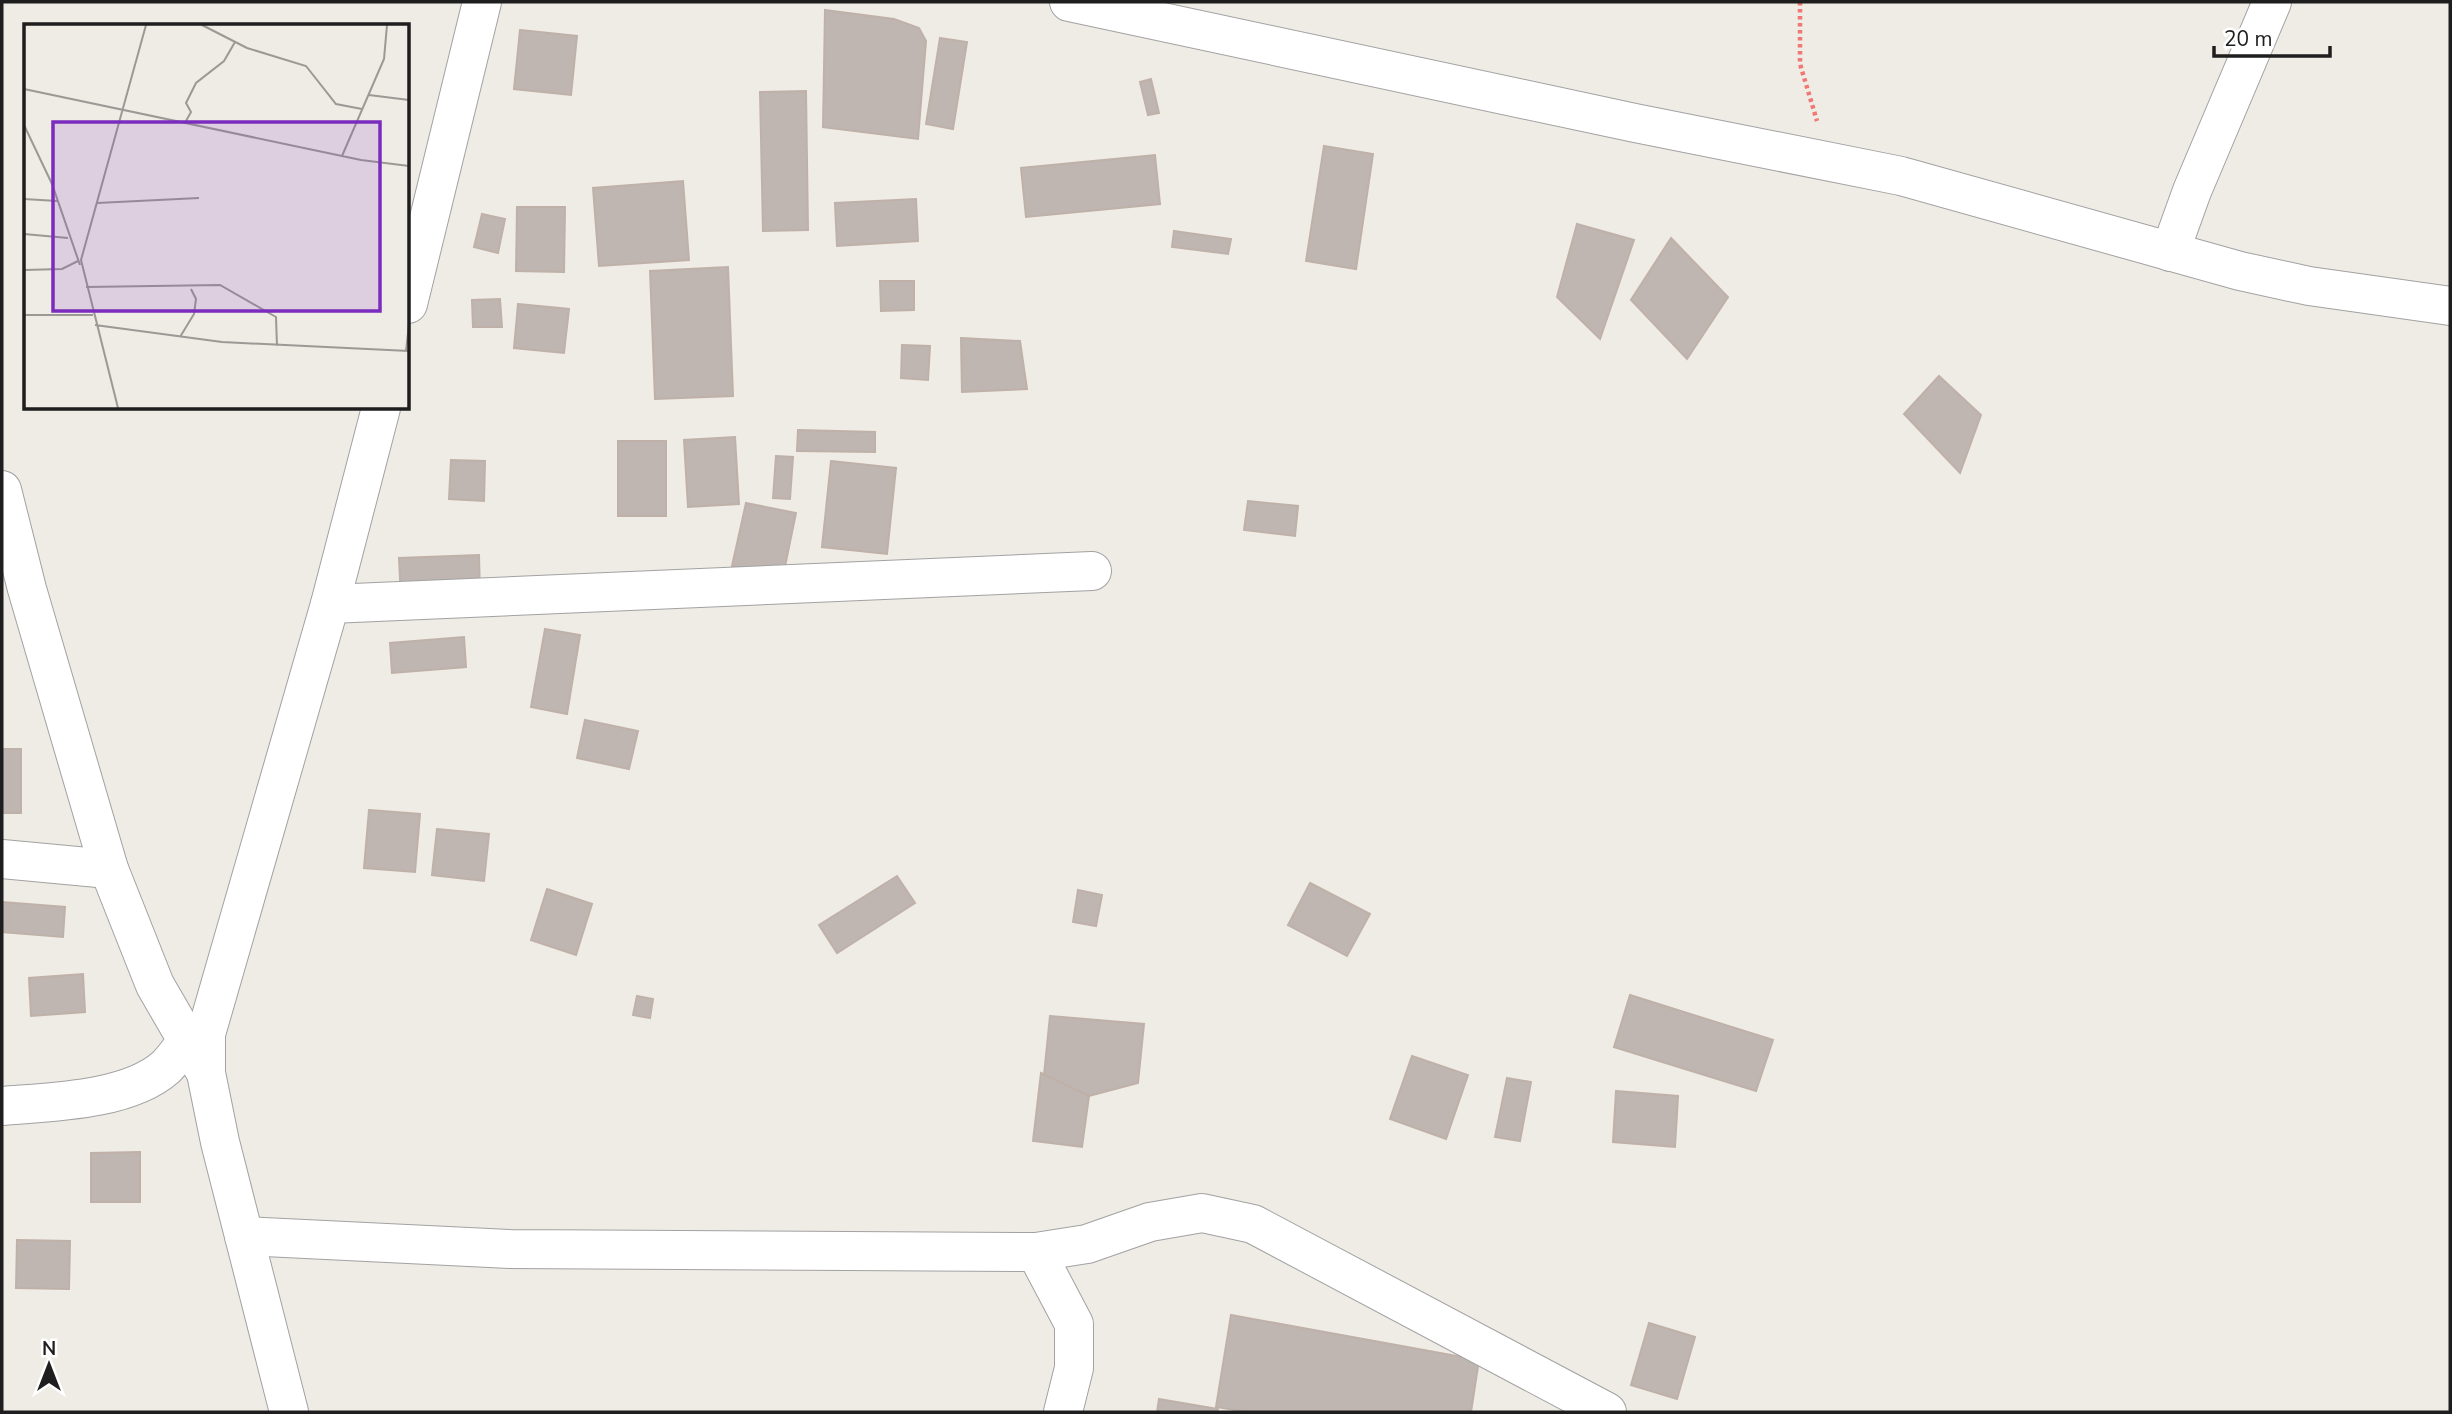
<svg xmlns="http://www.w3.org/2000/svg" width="2452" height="1414" viewBox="0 0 2452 1414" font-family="'Nunito Sans',sans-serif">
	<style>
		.building { fill: #bfb6b2; stroke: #bfb1a8; stroke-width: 2 }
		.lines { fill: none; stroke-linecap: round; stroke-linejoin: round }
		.minor-casing { stroke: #a2a2a2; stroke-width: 40 }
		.path { stroke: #f07774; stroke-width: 4.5; stroke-dasharray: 3.5 3.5; stroke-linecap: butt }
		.minor { stroke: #fff; stroke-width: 38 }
		.inset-road { fill: none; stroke: #9b9995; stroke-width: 2 }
		.view { fill: #7b2cbf; fill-opacity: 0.15; stroke: #7b2cbf; stroke-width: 3.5 }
		.inset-edge { fill: none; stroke: #1e1e1e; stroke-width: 3.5 }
	</style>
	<rect width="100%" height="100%" fill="#efebe5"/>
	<g class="building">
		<path d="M825 10 894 19 919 28 926 41 918 139 823 127Z"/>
		<path d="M520 30 577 36 571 95 514 89Z"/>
		<path d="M940 38 967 42 953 129 926 124Z"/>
		<path d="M1151 79 1159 113 1148 115 1140 82Z"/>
		<path d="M806 91 808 230 763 231 760 92Z"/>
		<path d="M1324 146 1373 154 1356 269 1306 261Z"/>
		<path d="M1155 155 1160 204 1026 217 1021 168Z"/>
		<path d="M683 181 689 260 599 266 593 188Z"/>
		<path d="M916 199 918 241 837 246 835 203Z"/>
		<path d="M517 207H565L564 272 516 271Z"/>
		<path d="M482 214 505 219 498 253 474 247Z"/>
		<path d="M1577 224 1634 240 1600 339 1557 297Z"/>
		<path d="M1174 231 1231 239 1228 254 1172 247Z"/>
		<path d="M1671 238 1728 297 1687 359 1631 300Z"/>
		<path d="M728 267 733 396 655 399 650 271Z"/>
		<path d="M880 281H914V310L881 311Z"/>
		<path d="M500 299 502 327H473L472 300Z"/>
		<path d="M518 304 569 309 564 353 514 348Z"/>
		<path d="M961 338 1020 341 1027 389 962 392Z"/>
		<path d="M902 345 930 346 928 380 901 378Z"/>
		<path d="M1939 376 1981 415 1960 473 1904 414Z"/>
		<path d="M798 430 875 432V452L797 451Z"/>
		<path d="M735 437 739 504 688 507 684 440Z"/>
		<rect x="618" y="441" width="48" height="75"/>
		<path d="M776 456 793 457 790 499 773 498Z"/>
		<path d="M451 460 485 461 484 501 449 499Z"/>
		<path d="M831 461 896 468 887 554 822 547Z"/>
		<path d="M1248 501 1298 506 1295 536 1244 530Z"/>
		<path d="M746 503 796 513 783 576 732 566Z"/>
		<path d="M479 555 480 596 401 599 399 558Z"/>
		<path d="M545 629 580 635 567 714 531 707Z"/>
		<path d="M464 637 466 667 392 673 390 643Z"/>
		<path d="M585 720 638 731 629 769 577 758Z"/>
		<rect x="2" y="749" width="19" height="64"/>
		<path d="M369 810 420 814 415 872 364 868Z"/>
		<path d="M437 829 489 834 484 881 432 875Z"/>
		<path d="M897 876 915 903 837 953 819 925Z"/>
		<path d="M1310 883 1370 914 1347 956 1288 925Z"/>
		<path d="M547 889 592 904 576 955 531 940Z"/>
		<path d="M1078 890 1102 895 1096 926 1073 922Z"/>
		<path d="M2 902 65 907 63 937 2 932Z"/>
		<path d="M83 974 85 1012 31 1016 29 978Z"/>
		<path d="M1630 995 1773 1040 1756 1091 1614 1047Z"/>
		<path d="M637 996 653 999 650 1018 633 1015Z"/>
		<path d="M1050 1016 1144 1024 1138 1083 1089 1096 1044 1075Z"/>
		<path d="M1412 1056 1468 1075 1446 1139 1390 1119Z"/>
		<path d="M1041 1073 1089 1096 1082 1147 1033 1141Z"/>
		<path d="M1507 1078 1531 1082 1520 1141 1495 1137Z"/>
		<path d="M1616 1091 1678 1096 1675 1147 1613 1142Z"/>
		<path d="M140 1152V1202H91V1153Z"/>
		<path d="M17 1240 70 1241 69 1289 16 1288Z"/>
		<path d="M1231 1315 1479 1360 1471 1412H1247L1216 1407Z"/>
		<path d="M1649 1323 1695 1337 1677 1399 1631 1385Z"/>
		<path d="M1159 1399 1218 1409 1217 1412H1157Z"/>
	</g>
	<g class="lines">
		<defs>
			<g id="minor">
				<path d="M1069 2 1635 123 1901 176 2240 271 2309 286 2450 306"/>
				<path d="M2170 252 2192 191 2272 2"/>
				<path d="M408 304 482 2"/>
				<path d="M2 490 27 589 109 869 155 985 206 1073"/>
				<path d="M330 604 1092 571"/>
				<path d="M2 859 109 869"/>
				<path d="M2 1106C50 1102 128 1101 166 1067 174 1059 180 1050 187 1041"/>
				<path d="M244 1236 510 1249 1036 1252 1087 1244 1150 1222 1202 1213 1253 1224 1607 1412"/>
				<path d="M1036 1252 1074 1324V1368L1063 1412"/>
				<path d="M289 1412 220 1142 206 1073V1034L330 604 381 408"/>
			</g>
		</defs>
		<use href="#minor" class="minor-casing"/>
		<path class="path" d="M1800 2V64L1817 121"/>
		<use href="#minor" class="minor"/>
	</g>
	<g transform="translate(24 24)">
		<rect width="385" height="385" fill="#efebe5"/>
		<path class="inset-road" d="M178 1 223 24 282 42 312 80 338 85M0 65 337 136 385 142M345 71 385 76M162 97 167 88 162 79 172 59 200 37 211 18M0 101 28 160 56 241M318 132 360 35 363 1M0 175 33 177M73 179 175 174M0 210 44 214M0 246 38 245 54 237M62 263 196 261 252 293 253 322M0 291H69M71 301 198 318 385 327M156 313 170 290 172 275 167 265M382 327 385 300M94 384 57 236 122 1"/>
		<path class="view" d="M29 98H356V287H29Z"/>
		<rect width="385" height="385" class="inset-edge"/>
	</g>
	<rect width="2452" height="1414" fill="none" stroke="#1e1e1e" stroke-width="7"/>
	<g transform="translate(49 1365)" stroke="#ffffff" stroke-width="5" paint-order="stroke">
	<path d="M0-5L12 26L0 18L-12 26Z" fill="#1e1e1e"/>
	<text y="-10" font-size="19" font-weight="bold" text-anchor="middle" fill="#1e1e1e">N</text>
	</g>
	<path d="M2214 46v10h116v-10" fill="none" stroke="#1e1e1e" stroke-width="3.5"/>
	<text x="2224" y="46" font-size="21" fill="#1e1e1e" stroke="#ffffff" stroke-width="5" paint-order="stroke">20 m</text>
</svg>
